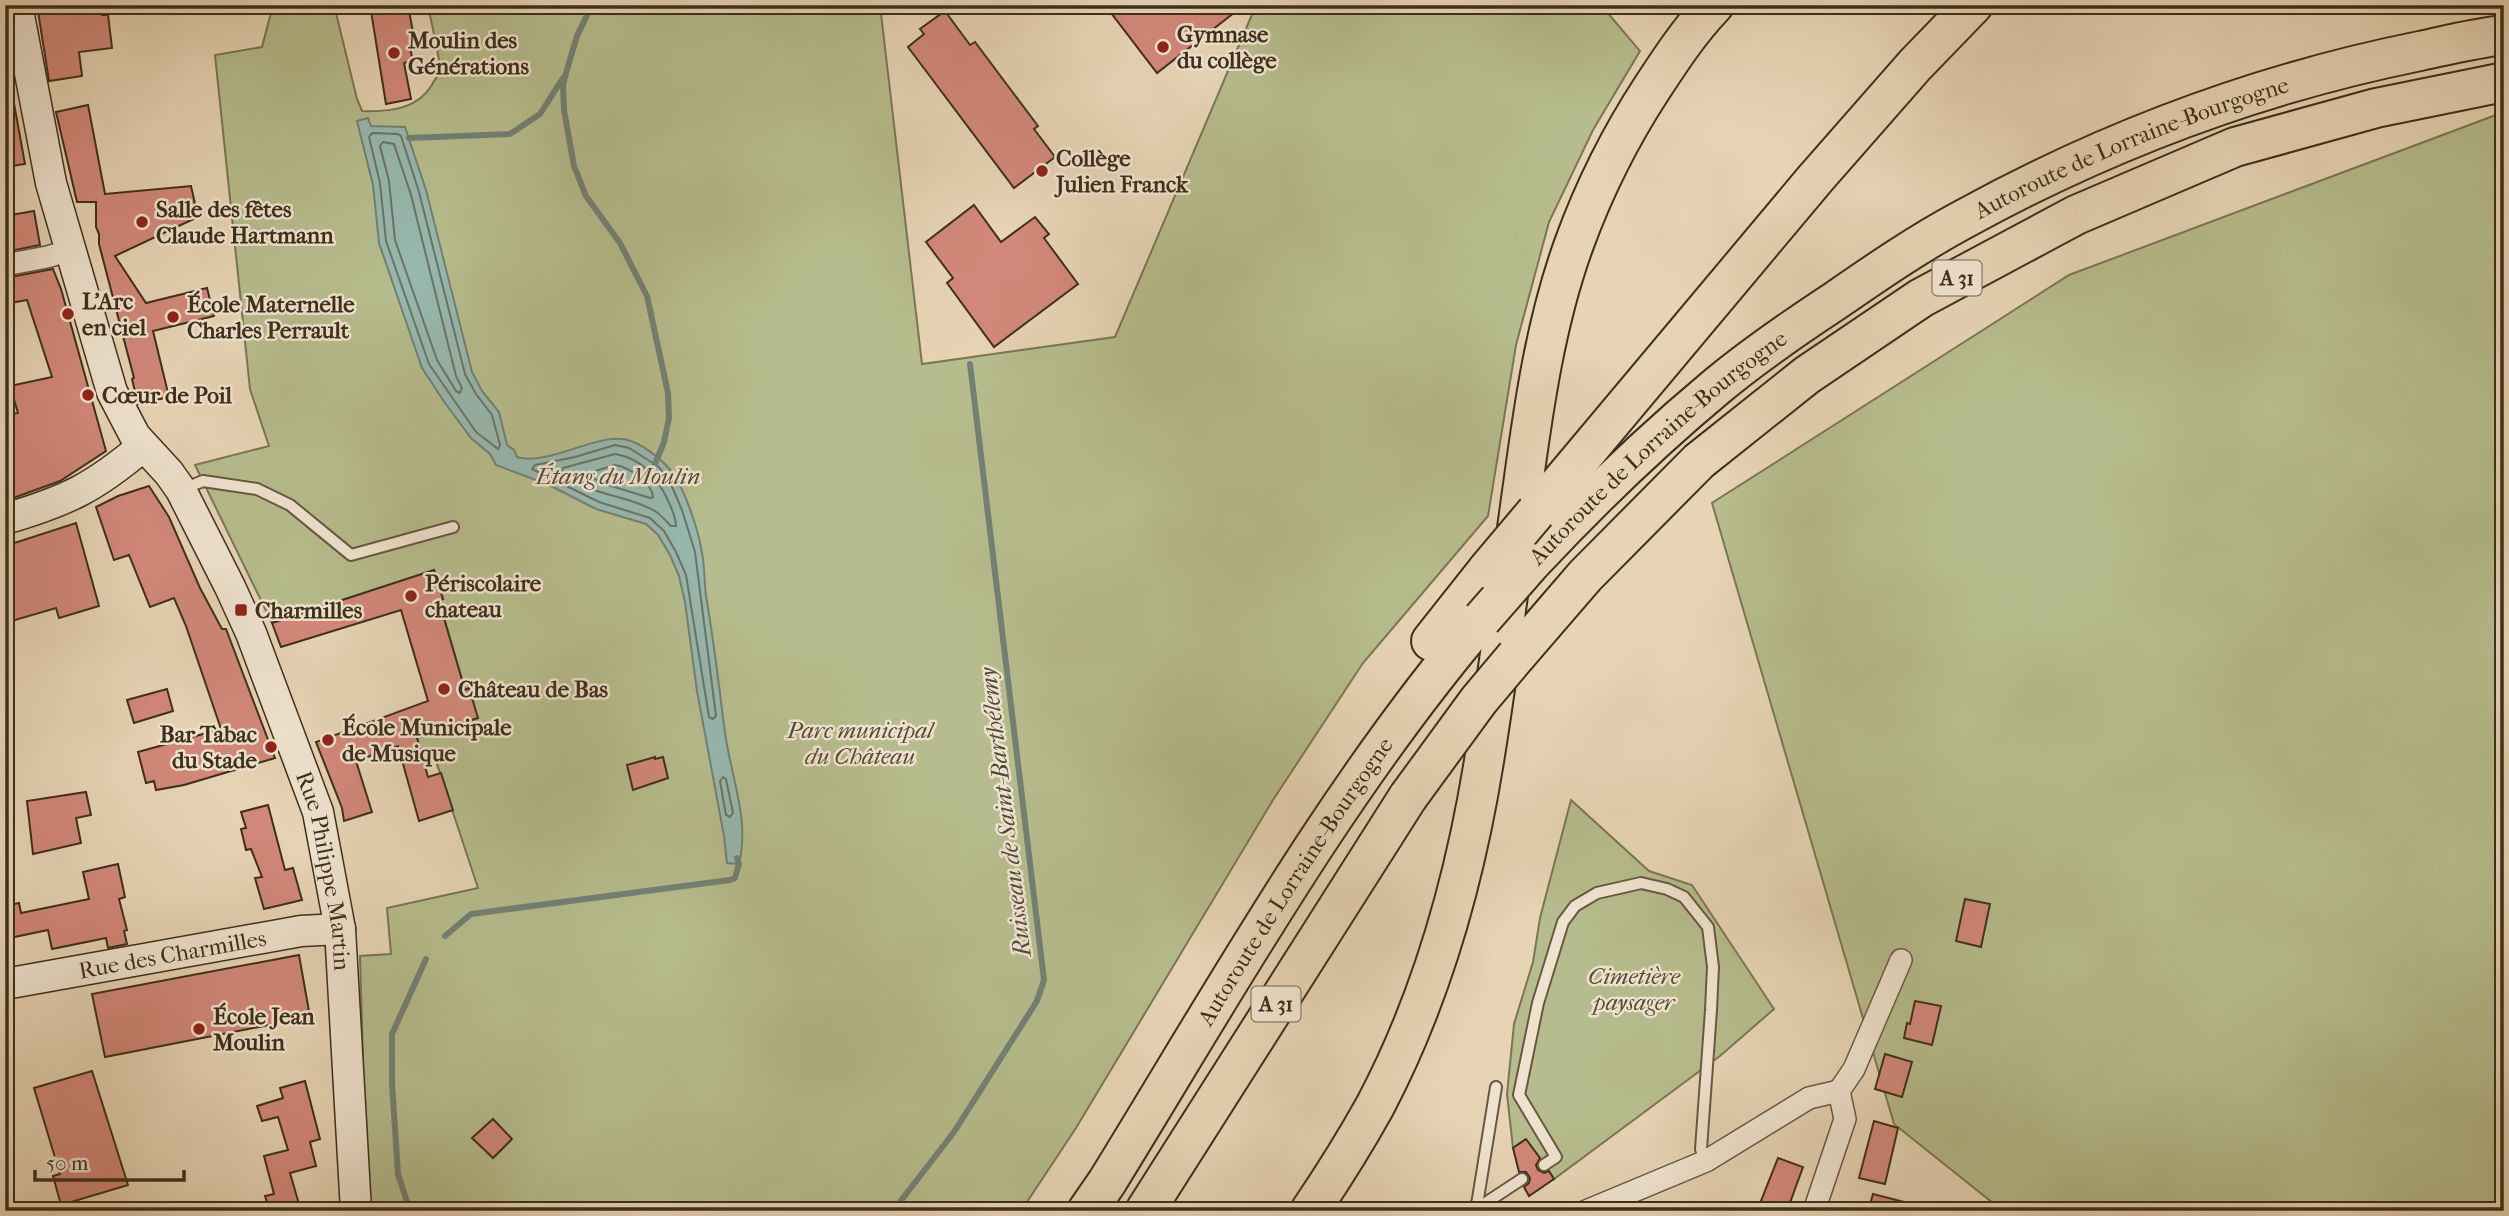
<svg xmlns="http://www.w3.org/2000/svg" width="2509" height="1216" viewBox="0 0 2509 1216" font-family="'IM FELL French Canon',serif">
	<style>
		.green { fill: #b6bc8d; stroke: #7a7654; stroke-width: 2 }
		.water { fill: #97b8af; stroke: #738174; stroke-width: 2 }
		.lines { fill: none; stroke-linecap: round; stroke-linejoin: round }
		.shore { stroke: #6a7466; stroke-width: 2 }
		.stream { stroke: #738174; stroke-width: 6 }
		.building { fill: #d2887a; stroke: #3e2f1c; stroke-width: 2 }
		.lane-casing { stroke: #685842; stroke-width: 14 }
		.street-casing { stroke: #685842; stroke-width: 24 }
		.secondary-casing { stroke: #3e2f1c; stroke-width: 33 }
		.highway-casing { stroke: #3e2f1c; stroke-width: 42 }
		.lane { stroke: #efe3cf; stroke-width: 10 }
		.street { stroke: #efe3cf; stroke-width: 21 }
		.secondary { stroke: #efe3cf; stroke-width: 30 }
		.highway { stroke: #e7d4b5; stroke-width: 38 }
		.highway-bridge-casing { stroke: #3e2f1c; stroke-width: 42; stroke-linecap: butt }
		.highway-bridge { stroke: #e7d4b5; stroke-width: 38 }
		.poi-dot { fill: #8f2418; stroke: #efe3cf; stroke-width: 2.5 }
		.labels { text-anchor: middle; dominant-baseline: central; stroke-width: 5; stroke-linejoin: round; paint-order: stroke }
		.shield { fill: #efe3cf; stroke: #736552; stroke-width: 2 }
		.shield-label { font-size: 21px; font-weight: bold; fill: #3e2f1c }
		.poi-label { font-size: 23px; font-weight: bold; fill: #3e2f1c; stroke: #efe3cf; text-anchor: start }
		.street-label { font-size: 23px; fill: #3e2f1c; stroke: #efe3cf }
		.park-label { font-size: 23px; font-style: italic; fill: #564b33; stroke: #efe3cf }
		.water-label { font-size: 24px; font-style: italic; fill: #504a39; stroke: #efe3cf }
	</style>
	<rect width="100%" height="100%" fill="#e7d4b5"/>
	<filter id="stains"><feTurbulence type="fractalNoise" baseFrequency=".00286" numOctaves="4"/><feColorMatrix values="0 0 0 0 .2 0 0 0 0 .09 0 0 0 0 .02 0 0 0 .5 -.17"/></filter>
	<radialGradient id="worn" r=".72"><stop offset=".6" stop-color="#630" stop-opacity="0"/><stop offset="1" stop-color="#630" stop-opacity=".3"/></radialGradient>
	<g class="green">
		<path d="M273 5H334L357 99 362 111C391 112 420 109 434 81 436 78 439 75 440 71 441 62 430 17 428 5H880L922 364 1115 337 1256 5H1601L1640 51 1593 130 1549 222 1516 345 1488 516 1363 663 1273 800 1076 1128 1021 1211H369L367 1200 360 956 391 954 387 908 478 888 432 749 420 752 417 738 468 689 465 690 439 601 443 599 434 570 272 623 195 465 269 446 250 389 215 55 262 47Z"/>
		<path d="M2504 112V1211H2003L1894 1124 1712 503 2069 275Z"/>
		<path d="M1571 800 1649 871 1692 885 1774 1009 1720 1056 1554 1179 1526 1140 1513 1148 1507 1094 1514 1024 1533 962 1540 918Z"/>
	</g>
	<path class="water" d="M368 118 371 126 405 127 426 190 472 372 482 391 499 412 507 445 514 450 517 457C550 467 602 429 631 441 647 447 667 463 676 478 687 497 699 532 702 553 705 567 704 582 706 596 714 641 719 687 725 733 731 777 750 820 739 864L727 863 724 836 697 691 685 602 679 576 670 555 658 535 646 524 596 509 549 485 496 465 490 454 471 438 445 403 422 368 379 243 373 185 357 121Z"/>
	<g class="lines">
		<g class="shore">
			<path d="M372 133 398 134 401 136 419 192 465 374 476 394 492 415 500 445 498 449 476 432 429 364 386 241 380 183 369 137Z"/>
			<path d="M383 142 394 144 411 195 456 376 462 388 460 393 456 391 437 360 395 240 389 181 380 146Z"/>
			<path d="M615 445 629 448 659 467 670 482 682 510 695 552 716 716 713 719 709 717 686 575 676 552 664 531 650 518 599 502 532 469 535 465 575 457Z"/>
			<path d="M615 454C643 458 660 481 670 505 673 512 676 519 676 526H671C666 521 661 515 655 511 626 494 590 496 561 473L563 468Z"/>
			<path d="M615 465C629 467 652 483 653 497L650 498 605 484 591 477 592 472Z"/>
			<path d="M723 777 726 779 733 813 730 817 726 815 720 781Z"/>
		</g>
		<g class="stream">
			<path d="M588 5V13L577 36 566 73 563 85 564 110 574 166 586 196 620 243 647 296 668 393 669 418 664 442 655 464"/>
			<path d="M409 138 510 134 540 114 563 78"/>
			<path d="M445 936 471 914 730 880 735 878 739 864 737 858"/>
			<path d="M410 1211 398 1174 392 1083V1034L426 959"/>
			<path d="M893 1211 954 1132 1037 1001 1044 980 970 364"/>
		</g>
	</g>
	<g class="building">
		<path d="M37 5H101L102 15H108L112 48 79 52 82 76 49 81Z"/>
		<path d="M370 5H408L415 43 409 44 413 61 404 63 411 99 386 104Z"/>
		<path d="M1105 5H1244L1157 73Z"/>
		<path d="M945 11 970 45 975 42 1038 126 1034 129 1055 157 1014 188 908 47 924 34 920 29Z"/>
		<path d="M13 98 25 164 5 167V99Z"/>
		<path d="M88 105 105 194 191 186 198 217 115 256 146 303 207 288 214 316 153 331 169 397 138 404 132 379 134 378 99 244V234L96 227V202H77L56 112Z"/>
		<path d="M974 205 1001 242 1035 217 1049 234 1044 238 1078 284 994 347 947 283 953 278 926 242Z"/>
		<path d="M34 211 40 245 5 252V216Z"/>
		<path d="M53 269 61 289 106 451 60 481 5 501V415L18 413 10 386 52 377 27 300 5 304V278Z"/>
		<path d="M149 486 169 517 200 588 222 629H226L275 758 184 785 156 790 154 781 146 783 138 752 221 729 186 626 174 598 150 607 129 555 114 560 96 507 118 496Z"/>
		<path d="M76 523 99 606 59 618 56 608 5 623V546Z"/>
		<path d="M434 570 443 599 439 601 465 690 469 688 478 718 417 738 428 777 441 773 453 810 419 821 398 746 356 761 372 812 344 821 342 808 316 742 428 701 401 610 281 647 272 623Z"/>
		<path d="M167 689 173 711 134 723 127 700Z"/>
		<path d="M655 757V759L663 757 668 778 633 790 627 765Z"/>
		<path d="M86 792 91 815 76 818 81 843 33 854 27 801Z"/>
		<path d="M268 805 285 870 293 868 302 900 264 909 255 878 262 877 251 849 246 850 241 829 246 828 241 812Z"/>
		<path d="M118 864 125 897 119 899 127 930 124 931 127 944 108 948 106 938 52 949 48 930 5 939V906L19 903 21 913 89 899 83 872Z"/>
		<path d="M1965 899 1990 904 1981 947 1956 941Z"/>
		<path d="M299 955 310 1017 105 1057 92 994Z"/>
		<path d="M1915 1001 1941 1006 1932 1045 1904 1038 1907 1023 1910 1024Z"/>
		<path d="M1885 1054 1912 1062 1902 1097 1875 1089Z"/>
		<path d="M92 1071 128 1185 61 1205 53 1176 60 1174 34 1088Z"/>
		<path d="M305 1081 320 1139 310 1142 316 1166 290 1173 301 1211H270L265 1196 274 1194 264 1156 288 1150 278 1117 262 1121 257 1106 283 1098 280 1088Z"/>
		<path d="M493 1119 512 1139 493 1158 472 1138Z"/>
		<path d="M1874 1121 1898 1128 1885 1184 1859 1178Z"/>
		<path d="M1526 1139 1540 1158 1536 1165 1538 1170 1544 1173 1549 1171 1554 1179 1529 1196 1524 1187 1529 1183 1530 1178 1526 1172H1519L1513 1148Z"/>
		<path d="M1778 1158 1803 1167 1787 1211H1757Z"/>
		<path d="M1873 1194 1916 1205V1211H1868Z"/>
	</g>
	<g class="lines">
		<defs>
			<g id="lane">
				<path d="M183 489 203 481 257 489 290 505 351 555 453 527"/>
				<path d="M1544 1165 1556 1157 1519 1095 1538 1003 1563 922 1575 906 1597 893 1641 883 1667 889 1684 897 1708 927 1713 967 1711 1010 1701 1149 1706 1161"/>
				<path d="M1477 1203 1484 1204 1522 1179"/>
				<path d="M1476 1211 1496 1087"/>
			</g>
			<g id="street">
				<path d="M5 59 26 55"/>
				<path d="M5 265 47 257 71 250"/>
				<path d="M1839 1091 1854 1069 1901 960"/>
				<path d="M1586 1211 1706 1161 1809 1098 1839 1091"/>
				<path d="M1814 1211 1845 1119 1839 1091"/>
			</g>
			<g id="secondary">
				<path id="s1" d="M17 5 51 183 112 392 135 436 169 473 181 490 230 587 251 633 318 812 340 929 356 1211"/>
				<path d="M5 519C66 501 94 488 143 446"/>
				<path id="s2" d="M5 984 301 931 340 929"/>
			</g>
			<g id="highway">
				<path d="M1536 512 1815 179 1915 65 1973 5"/>
				<path id="s3" d="M1531 563C1589 501 1650 442 1716 387 1753 356 1794 328 1835 301 1877 272 1919 243 1964 219 2106 141 2261 83 2420 51 2448 45 2476 38 2504 35"/>
				<path d="M1431 641 1488 569"/>
				<path d="M1516 656 1585 576 1699 461 1807 375 1921 298 2076 215 2235 147 2376 108 2504 82"/>
				<path id="s4" d="M1087 1211 1107 1182C1224 992 1337 789 1482 619"/>
				<path d="M1145 1211 1408 797"/>
				<path d="M1310 1211C1333 1177 1355 1142 1375 1106 1431 1000 1465 879 1484 761 1499 669 1510 577 1523 485 1534 404 1546 321 1574 244 1594 189 1620 137 1652 88 1671 59 1690 30 1714 5"/>
			</g>
		</defs>
		<use href="#lane" class="lane-casing"/>
		<use href="#street" class="street-casing"/>
		<use href="#secondary" class="secondary-casing"/>
		<use href="#highway" class="highway-casing"/>
		<use href="#lane" class="lane"/>
		<use href="#street" class="street"/>
		<use href="#secondary" class="secondary"/>
		<use href="#highway" class="highway"/>
		<defs>
			<g id="highway-bridge">
				<path d="M1488 569 1536 512"/>
				<path d="M1482 619 1531 563"/>
				<path d="M1408 797 1479 700 1516 656"/>
			</g>
		</defs>
		<use href="#highway-bridge" class="highway-bridge-casing"/>
		<use href="#highway-bridge" class="highway-bridge"/>
	</g>
	<g class="poi-dot">
		<circle cx="1163" cy="47" r="7"/>
		<circle cx="394" cy="53" r="7"/>
		<circle cx="1042" cy="171" r="7"/>
		<circle cx="142" cy="222" r="7"/>
		<circle cx="68" cy="314" r="7"/>
		<circle cx="173" cy="317" r="7"/>
		<circle cx="88" cy="395" r="7"/>
		<circle cx="411" cy="596" r="7"/>
		<rect x="234" y="603" width="14" height="14" rx="3.5"/>
		<circle cx="444" cy="689" r="7"/>
		<circle cx="328" cy="740" r="7"/>
		<circle cx="271" cy="747" r="7"/>
		<circle cx="199" cy="1029" r="7"/>
	</g>
	<g class="labels">
		<g class="shield">
			<rect x="1932.5" y="260.5" width="49" height="35" rx="5"/>
			<rect x="1251.5" y="986.5" width="49" height="35" rx="5"/>
		</g>
		<g class="shield-label">
			<text x="1957" y="278">A 31</text>
			<text x="1276" y="1004">A 31</text>
		</g>
		<g class="poi-label">
			<text x="1177" y="34">Gymnase<tspan x="1177" dy="26">du collège</tspan></text>
			<text x="408" y="40">Moulin des<tspan x="408" dy="26">Générations</tspan></text>
			<text x="1056" y="158">Collège<tspan x="1056" dy="26">Julien Franck</tspan></text>
			<text x="156" y="209">Salle des fêtes<tspan x="156" dy="26">Claude Hartmann</tspan></text>
			<text x="82" y="301">L'Arc<tspan x="82" dy="26">en ciel</tspan></text>
			<text x="187" y="304">École Maternelle<tspan x="187" dy="26">Charles Perrault</tspan></text>
			<text x="102" y="395">Cœur de Poil</text>
			<text x="425" y="583">Périscolaire<tspan x="425" dy="26">chateau</tspan></text>
			<text x="255" y="610">Charmilles</text>
			<text x="458" y="689">Château de Bas</text>
			<text x="342" y="727">École Municipale<tspan x="342" dy="26">de Musique</tspan></text>
			<text x="257" y="734" text-anchor="end">Bar Tabac<tspan x="257" dy="26">du Stade</tspan></text>
			<text x="213" y="1016">École Jean<tspan x="213" dy="26">Moulin</tspan></text>
		</g>
		<g class="street-label">
			<text stroke="none"><textPath href="#s3" startOffset="738">Autoroute de Lorraine-Bourgogne</textPath></text>
			<text stroke="none"><textPath href="#s3" startOffset="172">Autoroute de Lorraine-Bourgogne</textPath></text>
			<text stroke="none"><textPath href="#s1" startOffset="929">Rue Philippe Martin</textPath></text>
			<text stroke="none"><textPath href="#s4" startOffset="390">Autoroute de Lorraine-Bourgogne</textPath></text>
			<text stroke="none"><textPath href="#s2" startOffset="170">Rue des Charmilles</textPath></text>
		</g>
		<g class="park-label">
			<text x="860" y="730">Parc municipal<tspan x="860" dy="26">du Château</tspan></text>
			<text x="1634" y="976">Cimetière<tspan x="1634" dy="26">paysager</tspan></text>
		</g>
		<g class="water-label">
			<text x="618" y="476">Étang du Moulin</text>
			<text transform="translate(1005 812) rotate(-97)">Ruisseau de Saint-Barthélemy</text>
		</g>
	</g>
	<rect width="2509" height="1216" fill="none" stroke="#e7d4b5" stroke-width="28"/>
	<rect x="7" y="7" width="2495" height="1202" fill="none" stroke="#3e2f1c" stroke-width="3.5"/>
	<rect x="14" y="14" width="2481" height="1188" fill="none" stroke="#3e2f1c" stroke-width="2"/>
	<path d="M35 1170v10h149v-10" fill="none" stroke="#3e2f1c" stroke-width="3.5"/>
	<text x="46" y="1170" font-size="21" fill="#3e2f1c" stroke="#efe3cf" stroke-width="5" paint-order="stroke">50 m</text>
	<rect width="100%" height="100%" filter="url(#stains)"/>
	<rect width="100%" height="100%" fill="url(#worn)"/>
</svg>
